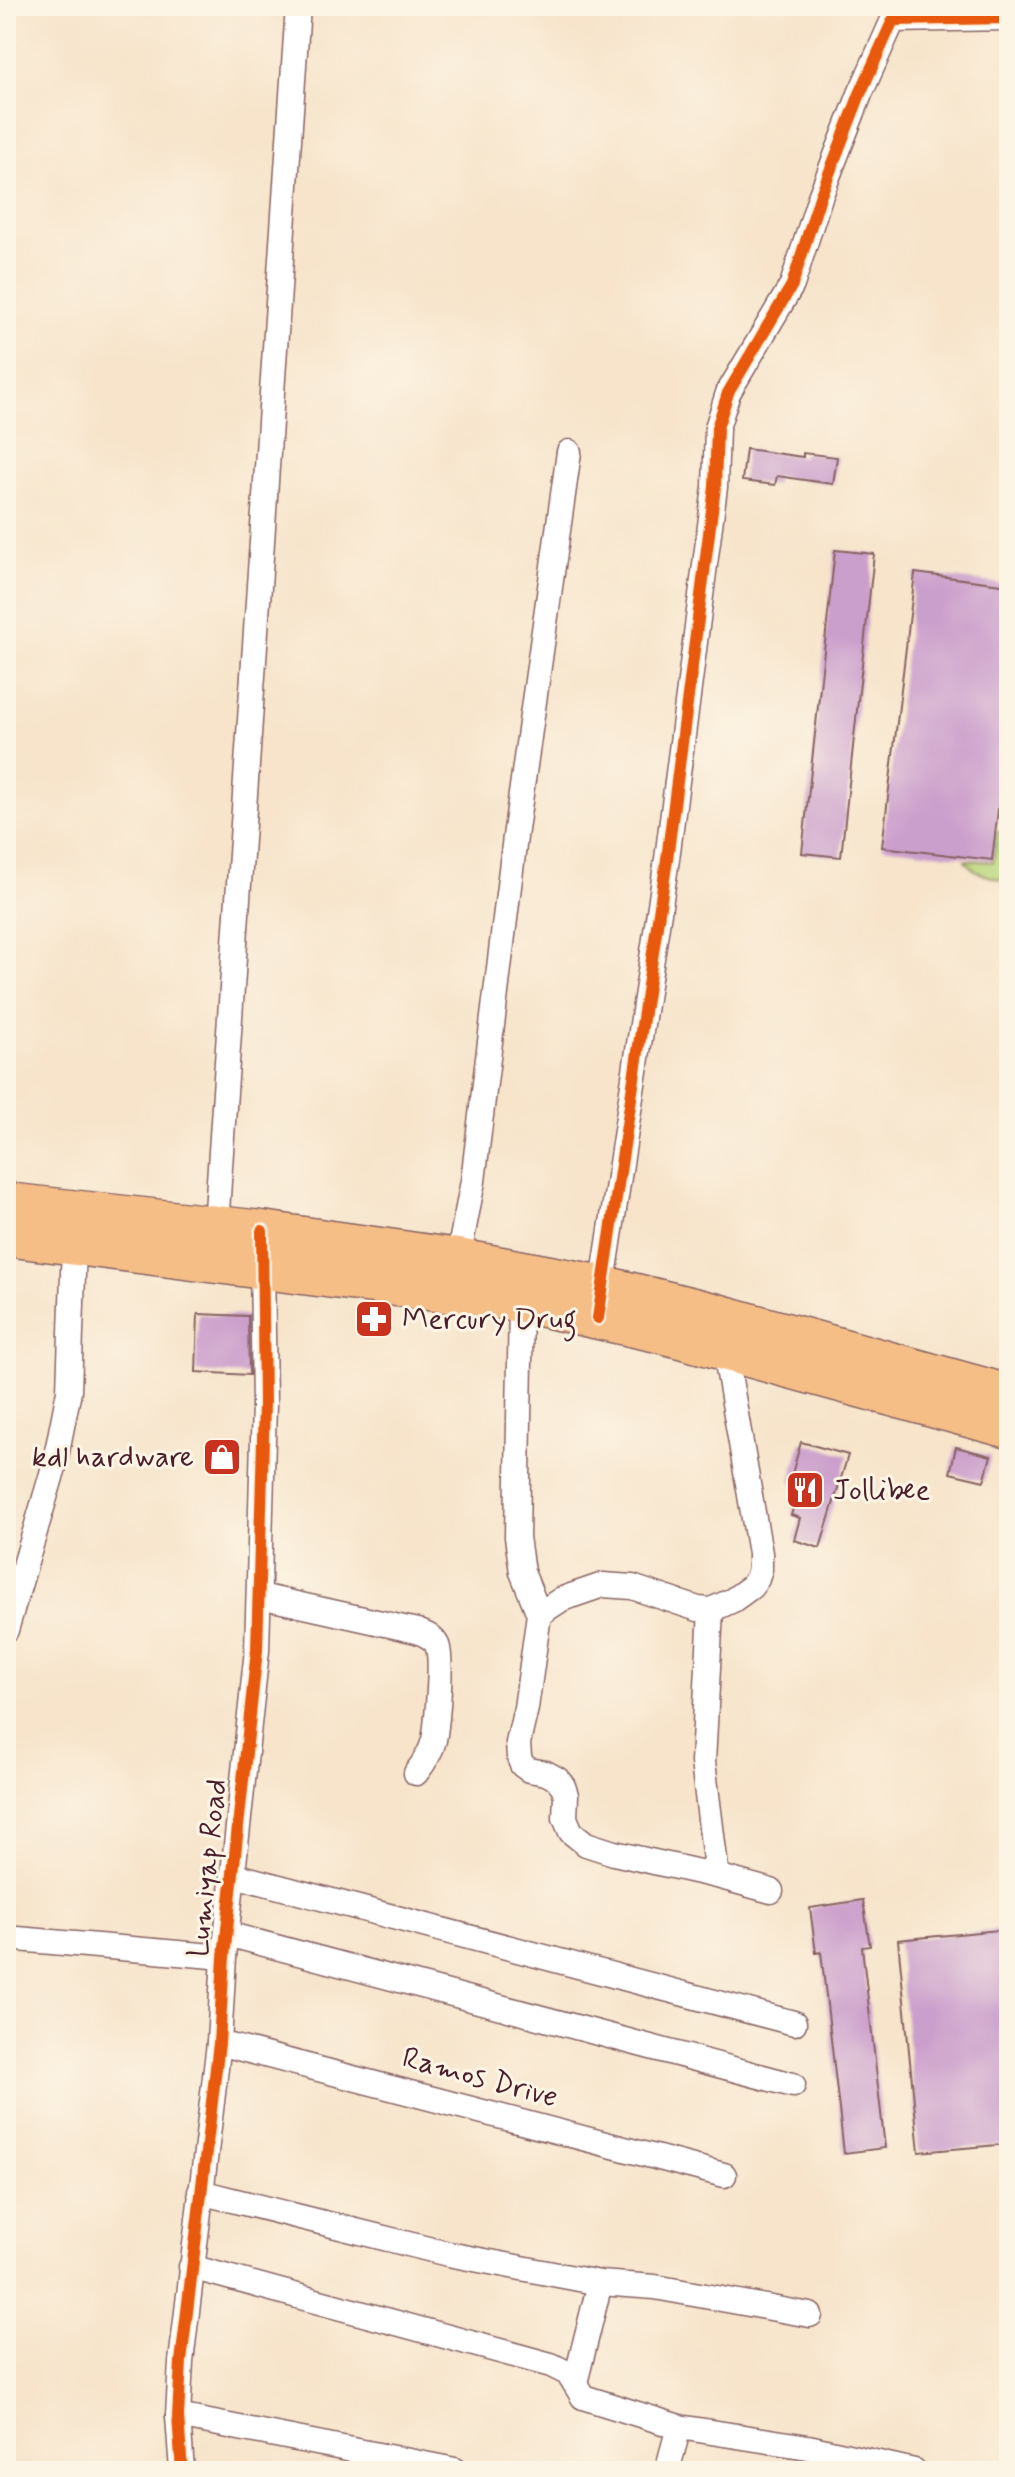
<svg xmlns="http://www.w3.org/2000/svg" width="1015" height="2477" viewBox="0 0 1015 2477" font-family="Mynerve,sans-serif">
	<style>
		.green { fill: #bbd77d; stroke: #827b54; stroke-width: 2 }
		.building { fill: #cb9fcc }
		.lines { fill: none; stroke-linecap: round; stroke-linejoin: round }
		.minor-casing { stroke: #876463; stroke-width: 27 }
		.trunk-casing { stroke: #876463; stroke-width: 43 }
		.minor { stroke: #fff; stroke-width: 24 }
		.trunk { stroke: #f6be87; stroke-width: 40 }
		.cycleway-casing { stroke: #fcf5e5; stroke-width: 17 }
		.cycleway { stroke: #e8590c; stroke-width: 12 }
		.labels { text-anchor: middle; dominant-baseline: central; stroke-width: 6; stroke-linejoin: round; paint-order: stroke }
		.poi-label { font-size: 30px; fill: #4a1f2b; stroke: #fcf5e5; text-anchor: start }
		.street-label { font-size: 30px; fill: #4a1f2b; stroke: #fcf5e5 }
	</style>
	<rect width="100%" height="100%" fill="#fcf5e5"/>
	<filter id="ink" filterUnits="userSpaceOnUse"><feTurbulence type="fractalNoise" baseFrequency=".0125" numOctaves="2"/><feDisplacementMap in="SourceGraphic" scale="16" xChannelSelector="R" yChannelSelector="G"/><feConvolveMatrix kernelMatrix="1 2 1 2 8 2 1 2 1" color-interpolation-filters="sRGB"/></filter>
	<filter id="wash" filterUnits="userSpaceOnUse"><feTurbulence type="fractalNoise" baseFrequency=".006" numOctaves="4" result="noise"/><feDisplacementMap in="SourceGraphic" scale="32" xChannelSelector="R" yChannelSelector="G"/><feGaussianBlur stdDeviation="1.8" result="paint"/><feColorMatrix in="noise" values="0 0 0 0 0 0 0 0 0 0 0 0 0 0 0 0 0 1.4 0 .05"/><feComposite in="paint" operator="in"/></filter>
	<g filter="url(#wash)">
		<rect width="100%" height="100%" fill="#f7e4cb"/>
		<path class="green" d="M997 832H1009V883C992 876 976 876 965 860L993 862Z"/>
		<g id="blocks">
			<g class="building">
				<path d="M746 449 803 457V453L837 457 833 484 777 476 775 485 742 481Z"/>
				<path d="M835 550 874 554 841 857 802 853Z"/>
				<path d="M915 573 1009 585V718L992 860 882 847Z"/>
				<path d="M198 1314 248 1316 249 1375 196 1372Z"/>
				<path d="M801 1442 848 1455 820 1548 794 1540 800 1518 791 1515 801 1484 790 1481Z"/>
				<path d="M956 1447 991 1456 984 1481 950 1473Z"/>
				<path d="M863 1900 870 1946 862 1947 885 2148 844 2153 821 1952 816 1953 810 1908Z"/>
				<path d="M1009 1929V2144L919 2152 898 1940Z"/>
			</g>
		</g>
	</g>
	<g filter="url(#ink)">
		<use href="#blocks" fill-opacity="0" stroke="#876463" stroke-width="2"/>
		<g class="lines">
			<defs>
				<g id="minor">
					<path d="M216 1226 298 6"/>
					<path d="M458 1259 473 1181 515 837 569 452"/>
					<path d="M601 1296 667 859 715 487 717 428 728 393 792 285 820 197 860 94 893 20 1009 18"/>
					<path d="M521 1302 517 1537 522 1572 539 1614"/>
					<path d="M725 1351 760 1553V1569L757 1579 751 1587 733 1600 711 1610 698 1609 632 1587 603 1585 562 1599 539 1614 526 1708 518 1743 519 1757 522 1765 529 1770 546 1773 557 1779 563 1786 566 1795 565 1818 571 1832 586 1844 614 1853 717 1876 771 1891"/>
					<path d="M260 1596 417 1631C425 1634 433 1637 437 1645 443 1658 437 1724 434 1740 431 1752 424 1763 416 1773"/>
					<path d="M711 1610 703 1762 717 1876"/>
					<path d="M6 1630 54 1467 69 1391 74 1245"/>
					<path d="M234 1875 794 2023"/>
					<path d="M227 1934 793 2085"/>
					<path d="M6 1938 224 1957"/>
					<path d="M219 2043 724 2175"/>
					<path d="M200 2192 448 2254 600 2283 655 2287 810 2315"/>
					<path d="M191 2267 551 2365 569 2374 583 2397 679 2427 808 2447 914 2471"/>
					<path d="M575 2383 600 2283"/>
					<path d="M178 2416 455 2470"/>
					<path d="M182 2471 178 2416 181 2362 219 2043 224 1957 257 1650 264 1404 262 1258"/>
					<path d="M667 2471 679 2427"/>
				</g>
				<g id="trunk">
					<path d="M6 1203 262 1231 458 1259 603 1286 717 1314 1009 1395"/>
					<path d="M6 1236 521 1302 662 1333 1009 1428"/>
				</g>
			</defs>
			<use href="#minor" class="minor-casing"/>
			<use href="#trunk" class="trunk-casing"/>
			<use href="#minor" class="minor"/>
			<use href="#trunk" class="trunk"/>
			<defs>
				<g id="cycleway">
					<path d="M598 1318 667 859 715 487 717 428 728 393 792 285 820 197 860 94 893 20 1009 18"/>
					<path d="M182 2471 178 2416 181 2362 219 2043 224 1957 257 1650 264 1404 262 1231"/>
				</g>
			</defs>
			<use href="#cycleway" class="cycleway-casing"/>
			<use href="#cycleway" class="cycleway"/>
		</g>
	</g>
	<defs>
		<symbol id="pharmacy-square" viewBox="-11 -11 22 22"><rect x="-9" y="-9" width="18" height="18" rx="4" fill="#c8321e" stroke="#fcf5e5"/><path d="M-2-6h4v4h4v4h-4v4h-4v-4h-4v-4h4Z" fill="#fff"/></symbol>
		<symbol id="shop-square" viewBox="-11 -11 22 22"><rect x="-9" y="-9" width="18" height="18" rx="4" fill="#c8321e" stroke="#fcf5e5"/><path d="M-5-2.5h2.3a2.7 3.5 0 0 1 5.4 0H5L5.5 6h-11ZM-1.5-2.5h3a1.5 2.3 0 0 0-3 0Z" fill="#fff"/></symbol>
		<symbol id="restaurant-square" viewBox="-11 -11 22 22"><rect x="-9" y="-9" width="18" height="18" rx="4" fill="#c8321e" stroke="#fcf5e5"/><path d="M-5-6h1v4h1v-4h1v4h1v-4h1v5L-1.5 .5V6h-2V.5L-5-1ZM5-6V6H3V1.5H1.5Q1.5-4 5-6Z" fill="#fff"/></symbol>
	</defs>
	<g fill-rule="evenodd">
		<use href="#pharmacy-square" x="352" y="1297" width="44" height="44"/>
		<use href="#shop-square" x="200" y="1435" width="44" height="44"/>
		<use href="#restaurant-square" x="783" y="1468" width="44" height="44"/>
	</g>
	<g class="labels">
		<g class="poi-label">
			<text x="402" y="1319">Mercury Drug</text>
			<text x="194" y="1457" text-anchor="end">kdl hardware</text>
			<text x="833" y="1490">Jollibee</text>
		</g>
		<g class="street-label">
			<text transform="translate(208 1868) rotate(-84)">Lumiyap Road</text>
			<text transform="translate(480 2078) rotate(15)">Ramos Drive</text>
		</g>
	</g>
	<rect width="1015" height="2477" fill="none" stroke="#fcf5e5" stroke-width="32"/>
</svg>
